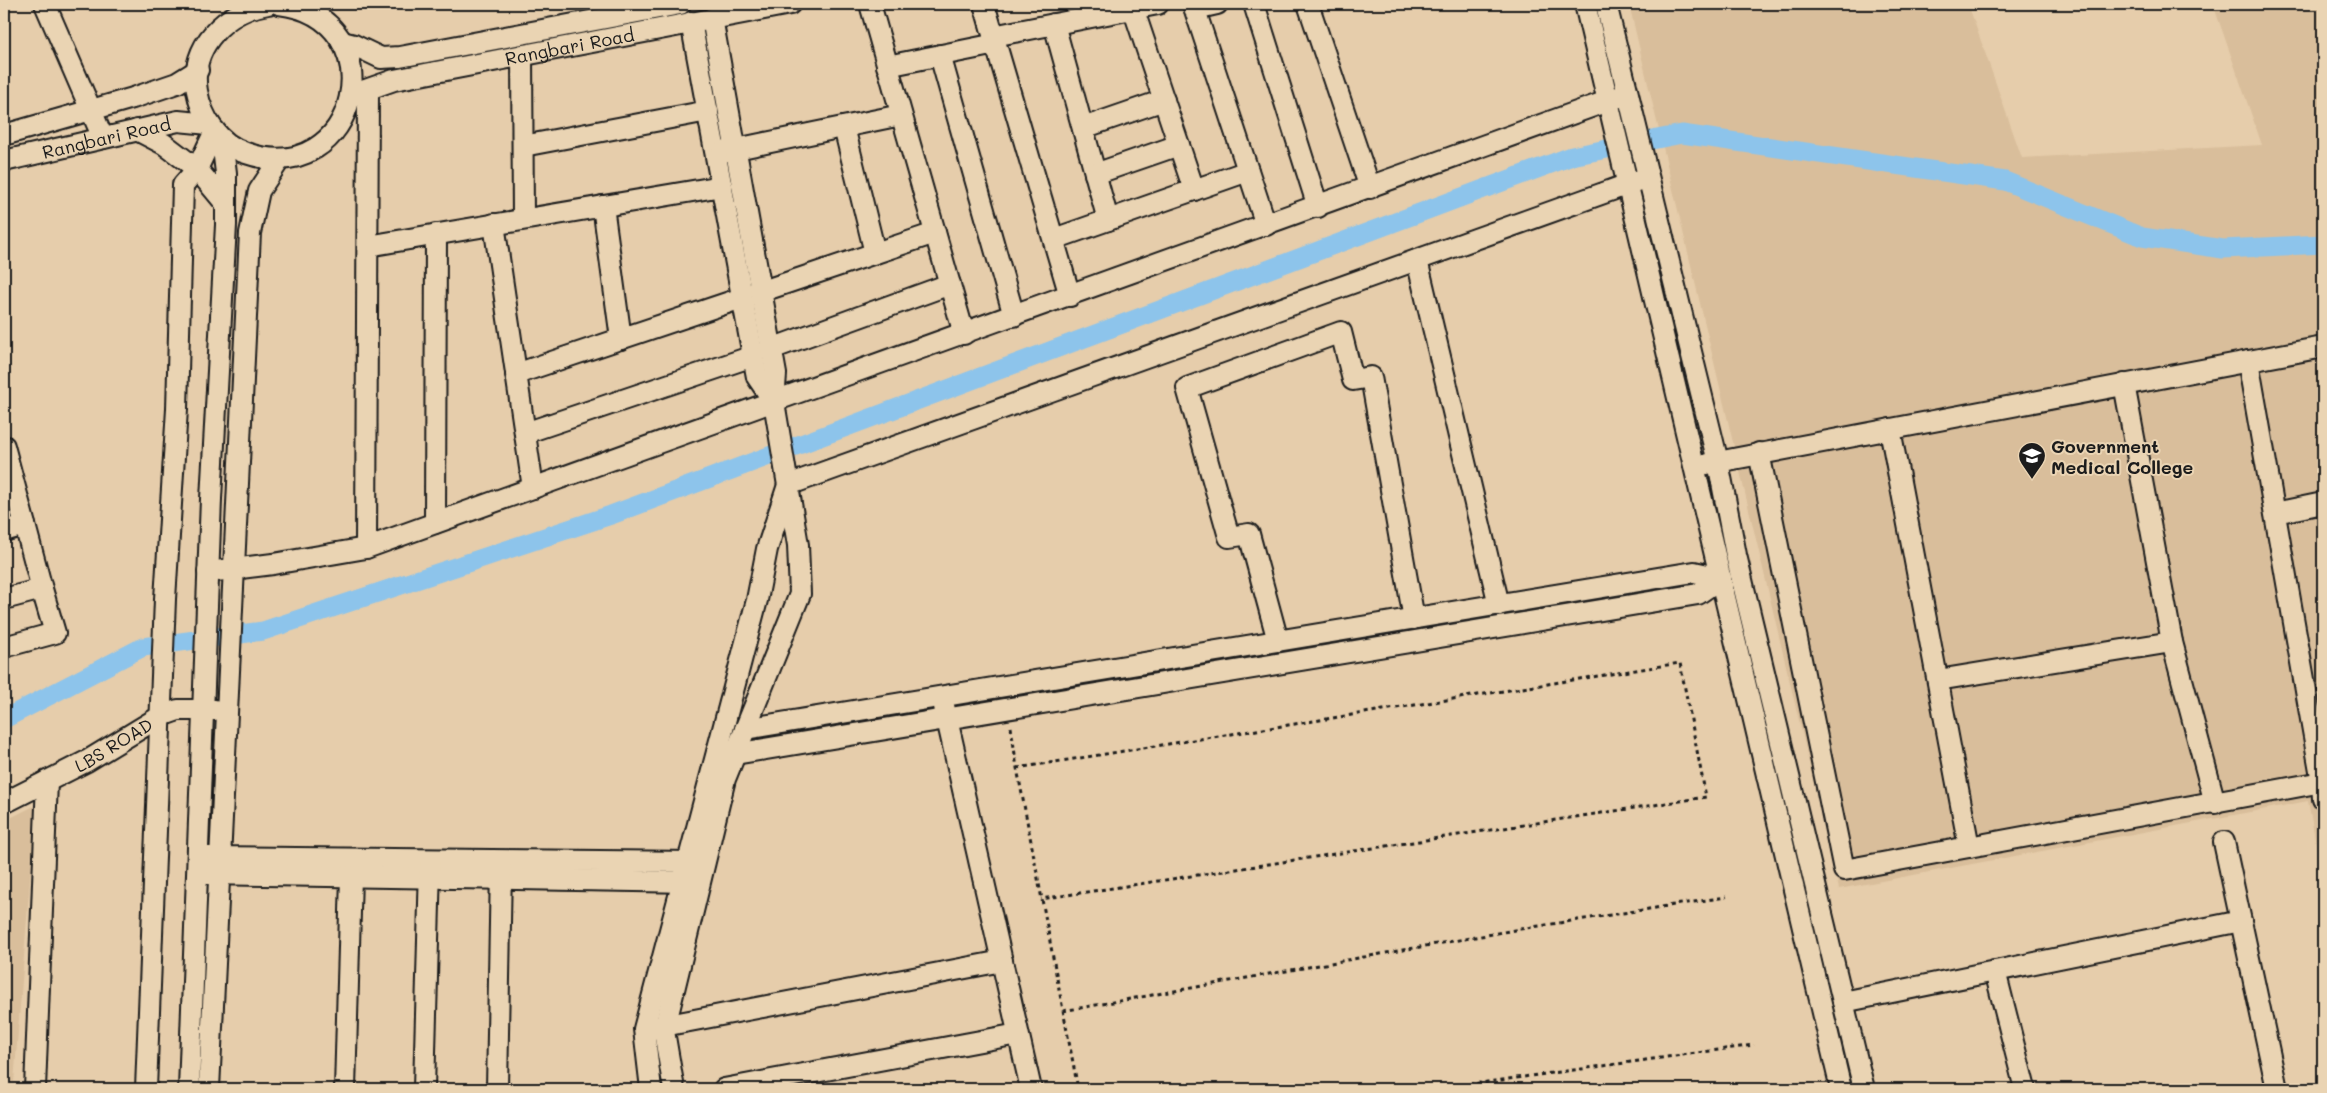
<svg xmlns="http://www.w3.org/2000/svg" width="2327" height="1093" viewBox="0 0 2327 1093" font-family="Mali,sans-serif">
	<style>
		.built { fill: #d9be9b }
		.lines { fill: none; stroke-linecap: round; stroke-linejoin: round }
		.canal { stroke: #8dc4eb; stroke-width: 19 }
		.minor-casing { stroke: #1c1c1c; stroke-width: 24 }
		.path { stroke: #1c1c1c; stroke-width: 3; stroke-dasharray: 4 4; stroke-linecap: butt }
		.minor { stroke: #ead4b3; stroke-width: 20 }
		.labels { text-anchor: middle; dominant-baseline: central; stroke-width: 4; stroke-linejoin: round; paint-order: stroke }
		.street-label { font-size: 18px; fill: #1c1c1c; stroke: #ead4b3 }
		.poi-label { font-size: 18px; font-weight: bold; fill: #1c1c1c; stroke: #ead4b3; text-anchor: start }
	</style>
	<rect width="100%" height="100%" fill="#e6cdab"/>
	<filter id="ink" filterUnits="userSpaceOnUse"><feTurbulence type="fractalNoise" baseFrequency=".02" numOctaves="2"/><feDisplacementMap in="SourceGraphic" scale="10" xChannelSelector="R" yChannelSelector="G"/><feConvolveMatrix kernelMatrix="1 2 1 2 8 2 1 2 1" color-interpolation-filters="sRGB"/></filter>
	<g filter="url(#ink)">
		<g class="built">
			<path d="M1629 4H1968L2022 158 2262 145 2213 4H2323V865H2320L2308 801 1839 889Z"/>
			<path d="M36 805 14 1082H4V821Z"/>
		</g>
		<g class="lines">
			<path class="canal" d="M4 719 143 647 263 631 611 515 1572 156 1682 134 2005 181 2142 237 2223 249 2323 244"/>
			<defs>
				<g id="minor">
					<path d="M45 4 103 138"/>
					<path d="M268 4C227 10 189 46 197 91 202 118 218 144 246 153 359 192 398 18 279 4"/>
					<path d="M870 4 964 334"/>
					<path d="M984 4 1070 296"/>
					<path d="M1193 4 1266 225"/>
					<path d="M1254 4 1318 207"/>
					<path d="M1308 4 1370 188"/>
					<path d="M1585 4 1841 1089"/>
					<path d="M1606 4 1718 462 1736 555 1864 1089"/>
					<path d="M1133 8 1194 190"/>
					<path d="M1195 9 1217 4"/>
					<path d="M691 22 757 377 774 402"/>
					<path d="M1054 24 1108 220"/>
					<path d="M993 36 1158 4"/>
					<path d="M342 42 354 45 381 58 400 57 680 4"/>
					<path d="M522 55 523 219"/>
					<path d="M940 55 1014 316"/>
					<path d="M887 66 996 44"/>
					<path id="s1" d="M357 93 394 80 790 4"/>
					<path d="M844 127 875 253"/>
					<path d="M1083 128 1164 100"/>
					<path d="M137 130 164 144 197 169 226 204"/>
					<path d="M4 135 133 98 177 83 198 70"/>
					<path d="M523 146 708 111"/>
					<path d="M722 152 901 115"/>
					<path id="s2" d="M4 161 178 121 209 124"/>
					<path d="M1095 174 1179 145"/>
					<path d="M603 206 621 339"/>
					<path d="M494 224 533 488"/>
					<path d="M1054 239 1248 171"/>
					<path d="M368 246 722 186"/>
					<path d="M1417 260 1499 605"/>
					<path d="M771 349 950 284"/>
					<path d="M2248 361 2322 782 2323 799"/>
					<path d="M516 374 935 233"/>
					<path d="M2124 384 2172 642 2215 803"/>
					<path d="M1890 429 1969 847"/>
					<path d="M525 433 753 356"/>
					<path d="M4 446 42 589 4 599"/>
					<path d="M1759 453 1844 870 2322 782"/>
					<path d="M1707 464 2323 347"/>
					<path d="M788 485 1640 180"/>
					<path d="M2275 513 2323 503"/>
					<path d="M435 523 436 234"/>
					<path d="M4 531 25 525"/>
					<path d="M366 548 368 91"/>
					<path d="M208 572 273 564 366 548 1627 94"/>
					<path d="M1278 641 1249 534 1229 537 1187 388 1341 332 1353 380 1371 377 1414 619"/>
					<path d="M4 647 55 633 42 589"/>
					<path d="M1938 680 2172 642"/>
					<path d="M944 706 1031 1089"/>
					<path d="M745 729 1694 572 1721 578"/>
					<path d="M735 754 1698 594 1721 578"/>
					<path id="s3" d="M4 803 87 761 161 716 178 710H215"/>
					<path d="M2224 842 2277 1089"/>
					<path d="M207 857 698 862"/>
					<path d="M207 874 693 882"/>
					<path d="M1995 971 2025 1089"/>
					<path d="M1843 1002 2241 921"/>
					<path d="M653 1028 1002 961"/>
					<path d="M35 1089 47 781"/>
					<path d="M146 1089 165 599 177 409 183 185 197 169 215 131"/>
					<path d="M189 1089 211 499 226 225V173L222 140"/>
					<path d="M209 1089 250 233 259 191 280 159"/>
					<path d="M345 1089 351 876"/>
					<path d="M424 1089 430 866"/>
					<path d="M497 1089 501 867"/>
					<path d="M651 1089 644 1029 757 600 767 549 787 488"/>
					<path d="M674 1089 664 1031 725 779 800 594 798 545 774 402 776 374 712 18"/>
					<path d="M724 1089 1018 1034"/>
				</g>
			</defs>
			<use href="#minor" class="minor-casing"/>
			<g class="path">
				<path d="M1011 727 1017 768 1078 1089"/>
				<path d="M1017 768 1680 663 1706 797 1041 899"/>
				<path d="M1063 1011 1520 929 1726 897"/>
				<path d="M1437 1089 1754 1045"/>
			</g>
			<use href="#minor" class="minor"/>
		</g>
	</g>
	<defs>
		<symbol id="university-pin" viewBox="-11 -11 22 30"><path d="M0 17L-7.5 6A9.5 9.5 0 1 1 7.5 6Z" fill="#1c1c1c" stroke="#ead4b3"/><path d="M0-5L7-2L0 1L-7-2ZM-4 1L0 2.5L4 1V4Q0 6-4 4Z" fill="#fff"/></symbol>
	</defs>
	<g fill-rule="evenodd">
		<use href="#university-pin" x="2016" y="440" width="32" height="43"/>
	</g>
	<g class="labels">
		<g class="street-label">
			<text stroke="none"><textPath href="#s1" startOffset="218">Rangbari Road</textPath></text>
			<text stroke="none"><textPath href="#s2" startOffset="105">Rangbari Road</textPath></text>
			<text stroke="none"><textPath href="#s3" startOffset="124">LBS ROAD</textPath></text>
		</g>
		<g class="poi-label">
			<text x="2051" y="446">Government<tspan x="2051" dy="21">Medical College</tspan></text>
		</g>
	</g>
	<rect width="2327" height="1093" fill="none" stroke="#ead4b3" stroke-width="20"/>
	<rect x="10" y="10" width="2307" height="1073" fill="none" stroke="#1c1c1c" stroke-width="2" filter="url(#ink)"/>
</svg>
